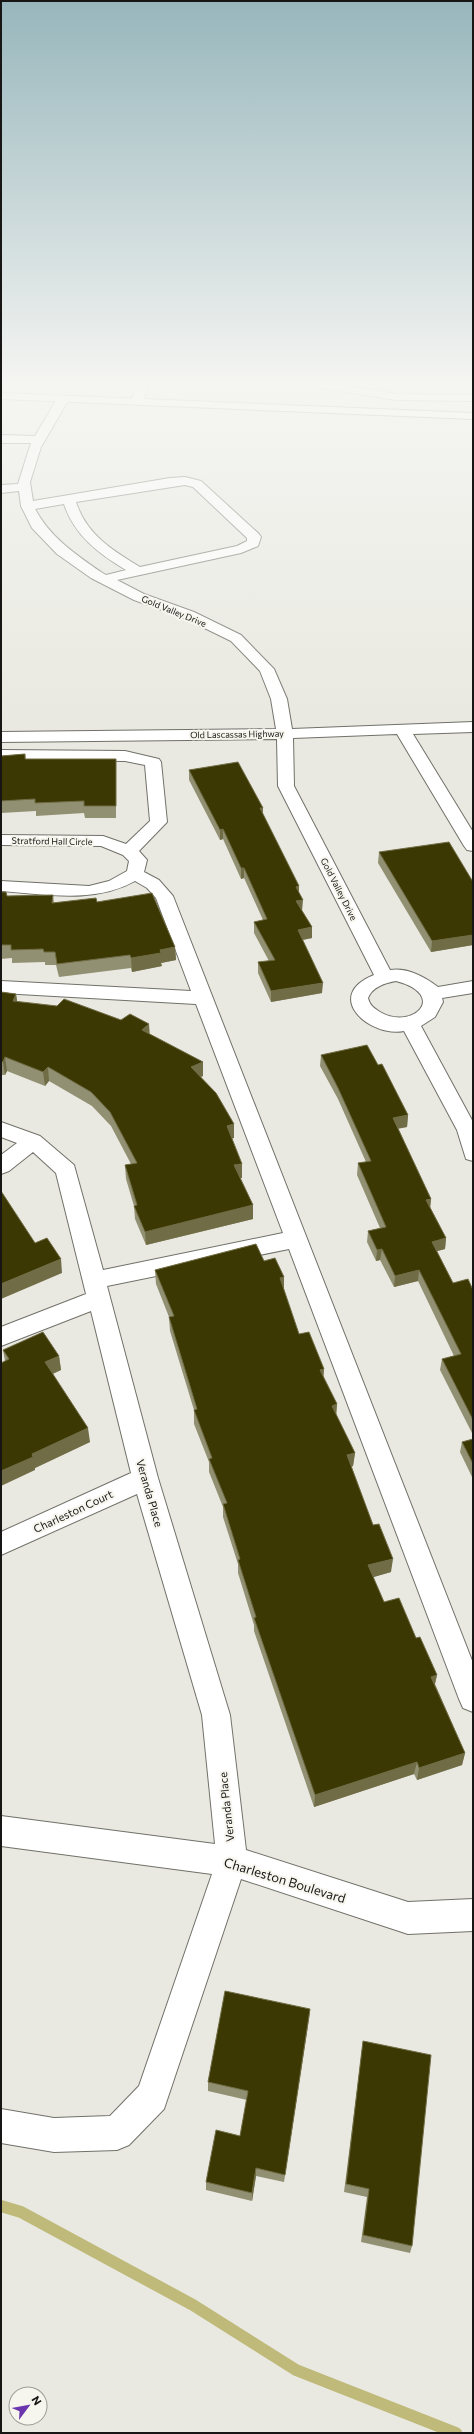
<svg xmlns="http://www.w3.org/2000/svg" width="474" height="2434" viewBox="0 0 474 2434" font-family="Commissioner,sans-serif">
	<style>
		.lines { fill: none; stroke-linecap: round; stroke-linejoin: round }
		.stream { stroke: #bfba79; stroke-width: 12 }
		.minor-casing { stroke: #71716a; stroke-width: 2 }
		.major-casing { stroke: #71716a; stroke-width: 2 }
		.minor { fill: #fff; fill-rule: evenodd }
		.major { fill: #fff; fill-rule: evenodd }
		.wall { fill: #929072 }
		.shaded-wall { fill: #706d46 }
		.building { fill: #3c3803; stroke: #706d46 }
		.labels { text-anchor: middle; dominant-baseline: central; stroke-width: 4; stroke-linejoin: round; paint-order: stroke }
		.far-street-label { font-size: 9px; fill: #171614; stroke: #f7f6ee }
		.street-label { font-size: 11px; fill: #171614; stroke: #f7f6ee }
		.near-street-label { font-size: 13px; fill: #171614; stroke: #f7f6ee }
	</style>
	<rect width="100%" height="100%" fill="#e9e9e1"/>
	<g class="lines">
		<path class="stream" d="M1 2206 21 2212 193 2305 296 2370 456 2433"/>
		<defs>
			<g id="minor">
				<path d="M135 382H147L148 386 143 402 137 405 131 402 136 386Z"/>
				<path d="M295 382H322L397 394 473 395V401L397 400 300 385Z"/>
				<path d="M63 396 69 399 41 447 30 482 33 501 170 478 185 477 201 481 259 534 261 537 258 546 241 553 117 580 144 594 194 612 241 635 274 669 287 699 292 729 473 722V732L413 734 473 832V851L467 850 464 846 397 734 293 738 294 786 390 970C407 967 425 977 438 987L473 981V993L442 998 443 1002 435 1017 421 1026 473 1122V1161L466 1159 457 1130 404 1031C370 1038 322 996 374 975L278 786 277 739 1 742V732L276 729 271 699 260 671 231 641 184 618 134 600 91 578 57 554 32 528 21 506 19 491 1 493V485L18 484 31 443H1V435L35 436 57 399ZM185 485 193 487 247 538V541L237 546 140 567C112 550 86 534 76 502ZM64 504C74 535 99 554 126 570L106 575 101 572C75 554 50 537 35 509ZM396 981C449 995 413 1031 380 1012 374 1008 370 1006 368 998 372 987 385 983 396 981Z"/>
				<path d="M1 750 125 751 159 759 161 762 167 822 139 851 147 860 144 872 159 880 173 896 473 1663V1712L463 1708 459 1699 289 1249 107 1286 158 1478 230 1715 246 1850 408 1902 473 1899V1931L408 1934 241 1879 164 2109 129 2145 117 2150 54 2152 1 2143V2109L54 2118 110 2116 139 2086 212 1874 1 1846V1816L215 1844 202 1715 137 1494 1 1555V1532L131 1473 91 1311 1 1346V1327L86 1294 56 1173 33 1152 9 1171 1 1174V1155L17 1143 1 1137V1122L40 1136 74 1165 103 1270 283 1233 196 1004 1 993V981L191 991 156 898 147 888 135 881C94 904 46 894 1 891V881L89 886 109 881 127 871 129 861 123 855 101 846 1 845V835L103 836 126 844 150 821 145 765 125 761 1 760Z"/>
			</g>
			<path id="major" d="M1 393 473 413V419L1 399Z"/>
		</defs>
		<use href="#minor" class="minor-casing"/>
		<use href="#major" class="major-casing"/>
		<use href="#minor" class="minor"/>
		<use href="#major" class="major"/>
	</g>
	<g class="wall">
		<path d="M25 754 26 759H116V818H85L84 813 36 816V811L1 813V756Z"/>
		<path d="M189 770 263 808V814L299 893 302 911 312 927V938L302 940 322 993 271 1002 258 973V962L269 961 254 933V922L263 920 244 878 241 879 223 839 220 840 189 780Z"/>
		<path d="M379 852 473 882V945L431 952 378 863Z"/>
		<path d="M1 892 7 896 53 895 54 903 97 902 175 947 176 960 161 963 162 966 132 972 131 968 59 977 56 965H45V962L12 963V958L1 959Z"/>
		<path d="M1 992 16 994 17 1002 149 1034 203 1062V1076L200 1077 234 1138H232L242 1178H240L253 1219 146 1245 135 1219 134 1206 126 1179 125 1165 131 1164 111 1126 92 1106 49 1081 45 1086 7 1071 5 1075H1Z"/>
		<path d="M321 1055 378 1065 408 1115 407 1127 398 1128 431 1199 430 1207 446 1238 445 1249 437 1251 453 1283 473 1290V1435L440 1370 442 1359 454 1356 418 1281 394 1287 380 1260 376 1261 367 1242 368 1231 380 1228 357 1175 358 1163 366 1162 338 1099 320 1066Z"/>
		<path d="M264 1261 284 1277V1290L299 1334 324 1369 323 1377 337 1404 336 1414 355 1453 353 1466 351 1467 391 1572 373 1577 384 1602 416 1638 437 1675 435 1684 465 1753 462 1765 417 1780 414 1774 314 1807 254 1631V1625L238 1573V1564L223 1517V1507L209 1472V1462L194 1424V1410L170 1331 169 1317 156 1284 155 1270Z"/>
		<path d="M3 1350 59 1356 61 1370 53 1374 90 1442 35 1468V1470L5 1361Z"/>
		<path d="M473 1439V1479L460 1452 462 1442Z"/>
		<path d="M310 2009 284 2182 256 2176 252 2201 206 2190V2182L240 2136 247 2100 208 2091V2082Z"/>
		<path d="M363 2041 412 2246 410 2253 361 2242 367 2197 344 2192 362 2050Z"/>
	</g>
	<g class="shaded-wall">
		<path d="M260 808H263V818Z"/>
		<path d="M223 829V839L220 840V830Z"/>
		<path d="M241 868H244V878L241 879Z"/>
		<path d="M299 886V897L296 887Z"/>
		<path d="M303 900 302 911 296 912V901Z"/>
		<path d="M312 927V938L297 941 298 930Z"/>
		<path d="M473 935V945L431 952 432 941Z"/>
		<path d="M175 947 176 960 161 963 162 966 132 972 131 958 160 950Z"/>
		<path d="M323 983 322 993 271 1002V991Z"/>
		<path d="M16 994 18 1007 13 1001Z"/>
		<path d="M149 1024 150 1038 142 1030Z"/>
		<path d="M5 1057 7 1071 5 1075 3 1062Z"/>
		<path d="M203 1062V1076L191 1081V1067Z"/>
		<path d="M48 1067 49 1081 45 1086 43 1072Z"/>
		<path d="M408 1115 407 1127 392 1130 393 1118Z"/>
		<path d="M234 1124V1138L227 1140V1126Z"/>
		<path d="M242 1164V1178L234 1179V1165Z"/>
		<path d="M431 1199 430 1210 426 1200Z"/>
		<path d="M253 1205V1219L146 1245 145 1232Z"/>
		<path d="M446 1238 445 1249 430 1253 432 1242Z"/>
		<path d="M382 1249 380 1260 376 1261 377 1250Z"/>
		<path d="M61 1259 62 1273 1 1299V1284Z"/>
		<path d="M419 1270 418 1281 394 1287 395 1276Z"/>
		<path d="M284 1277V1292L280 1278Z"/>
		<path d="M59 1356 61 1370 47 1376 45 1362Z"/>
		<path d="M324 1369 323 1383 320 1370Z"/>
		<path d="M337 1404 336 1418 332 1406Z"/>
		<path d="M88 1428 90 1442 35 1468V1470L1 1486V1471L32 1454Z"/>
		<path d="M355 1453 353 1466 346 1469 347 1455Z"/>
		<path d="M393 1559 391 1572 367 1579 368 1565Z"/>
		<path d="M437 1675 434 1688 431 1677Z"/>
		<path d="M465 1753 462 1765 417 1780 419 1768Z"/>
		<path d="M417 1762 414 1774 314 1807 315 1795Z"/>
		<path d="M310 2009 309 2019 284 2182 285 2175Z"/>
		<path d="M256 2168V2176L252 2201V2193Z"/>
	</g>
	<g class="building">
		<path d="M25 754V759H116V806H84V801L35 803V799L1 801V756Z"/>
		<path d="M238 762 263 808H260L299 886 296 887 303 900 296 901 312 927 298 930 323 983 271 991 258 962 275 960 254 922 267 919 244 868H241L223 829 220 830 189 770Z"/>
		<path d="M449 842 473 882V935L432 941 379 852Z"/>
		<path d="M1 892H6L7 896 53 895 52 903 96 898 97 902 152 893 175 947 160 950 161 953 131 958 130 955 57 964 55 952H44L43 949 11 950V945H1Z"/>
		<path d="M1 992 16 994 13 1001 57 1006 64 999 121 1020 130 1014 149 1024 142 1030 203 1062 191 1067 216 1093 234 1124 227 1126 242 1164 234 1165 253 1205 145 1232 134 1206 137 1205 125 1165 137 1163 110 1112 91 1092 48 1067 43 1072 5 1057 3 1062 1 1061Z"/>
		<path d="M367 1045 378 1065 382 1064 408 1115 393 1118 431 1199 426 1200 446 1238 432 1242 453 1283 468 1279 473 1290V1420L442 1359 461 1354 419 1270 395 1276 382 1249 377 1250 368 1231 386 1227 358 1163 371 1161 338 1088 321 1055Z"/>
		<path d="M1 1191 35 1243 47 1238 61 1259 1 1284Z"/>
		<path d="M256 1244 264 1261 275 1258 284 1277 280 1278 299 1334 309 1332 324 1369 320 1370 337 1404 332 1406 355 1453 347 1455 373 1525 379 1524 393 1559 368 1565 384 1602 399 1598 416 1638 420 1637 437 1675 431 1677 465 1753 419 1768 417 1762 315 1795 254 1618 256 1617 238 1560 240 1559 223 1504 227 1503 209 1459 212 1458 194 1410 197 1409 169 1317 174 1316 155 1270Z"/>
		<path d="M43 1332 59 1356 45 1362 88 1428 32 1454 33 1457 1 1471V1363L9 1359 3 1350Z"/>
		<path d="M473 1439V1464L462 1442Z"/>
		<path d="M225 1991 310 2009 285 2175 256 2168 252 2193 206 2182 216 2130 240 2136 248 2091 208 2082Z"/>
		<path d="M363 2041 431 2055 412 2246 363 2235 369 2189 346 2184Z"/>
	</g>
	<linearGradient id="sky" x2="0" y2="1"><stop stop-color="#97b6bc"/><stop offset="0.53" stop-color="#f5f5f2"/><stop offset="1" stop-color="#f5f5f2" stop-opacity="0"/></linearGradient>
	<rect width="474" height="723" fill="url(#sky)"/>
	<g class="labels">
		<g class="far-street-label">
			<text transform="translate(174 611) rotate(22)">Gold Valley Drive</text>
			<text transform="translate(237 734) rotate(-1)">Old Lascassas Highway</text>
			<text transform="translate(52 841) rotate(1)">Stratford Hall Circle</text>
			<text transform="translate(339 889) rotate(63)">Gold Valley Drive</text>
		</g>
		<g class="street-label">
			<text transform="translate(150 1493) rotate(74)">Veranda Place</text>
			<text transform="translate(73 1511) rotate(-25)">Charleston Court</text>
			<text transform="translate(226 1807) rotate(-96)">Veranda Place</text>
		</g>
		<g class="near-street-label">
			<text transform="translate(285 1880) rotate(17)">Charleston Boulevard</text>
		</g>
	</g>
	<rect width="474" height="2434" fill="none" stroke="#171614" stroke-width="4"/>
	<g transform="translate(28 2406) rotate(58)"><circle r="19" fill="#f7f6ee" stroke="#9d9c97"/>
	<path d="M0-3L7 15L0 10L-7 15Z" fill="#6b36ad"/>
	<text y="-6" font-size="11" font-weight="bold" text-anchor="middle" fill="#171614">N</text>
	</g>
</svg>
